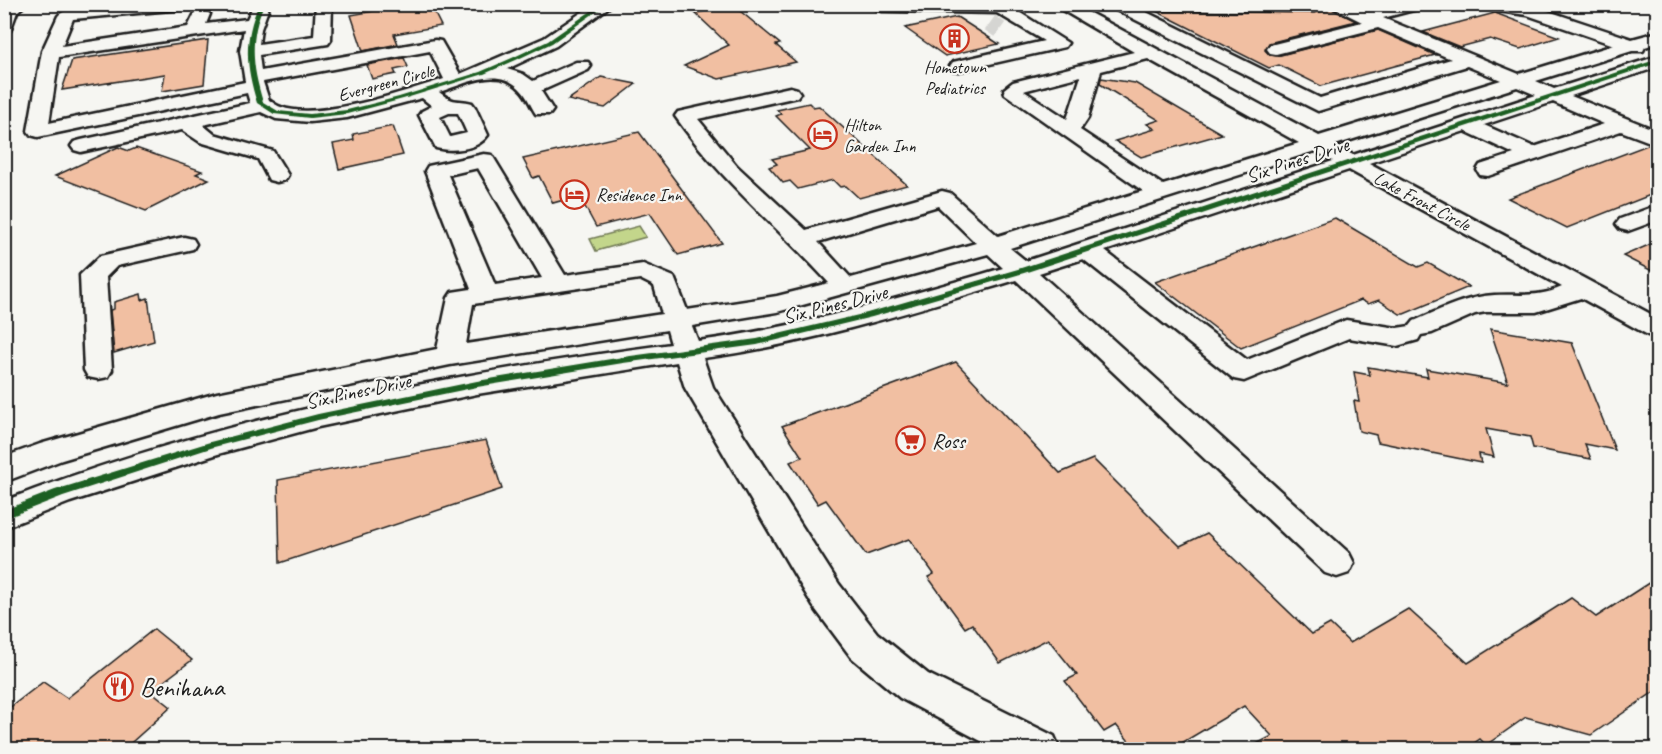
<svg xmlns="http://www.w3.org/2000/svg" width="1662" height="754" viewBox="0 0 1662 754" font-family="Caveat,sans-serif">
	<style>
		.green { fill: #c3d68b; stroke: #707954; stroke-width: 1.5 }
		.building { fill: #f1bfa2; stroke: #1c1c1c; stroke-width: 1.5 }
		.lines { fill: none; stroke-linecap: round; stroke-linejoin: round }
		.minor-tunnel { stroke: #d5d5d2; stroke-width: 18; stroke-dasharray: 18 9; stroke-linecap: butt }
		.minor-casing { stroke: #1c1c1c; stroke-width: 5 }
		.minor { fill: #f6f6f2; fill-rule: evenodd }
		.cycleway-casing { stroke: #f6f6f2; stroke-width: 4 }
		.cycleway { fill: #1b5e20; fill-rule: evenodd }
		.labels { text-anchor: middle; dominant-baseline: central; stroke-width: 4.5; stroke-linejoin: round; paint-order: stroke }
		.far-poi-label { font-size: 18px; fill: #1c1c1c; stroke: #f6f6f2; text-anchor: start }
		.far-street-label { font-size: 18px; fill: #1c1c1c; stroke: #f6f6f2 }
		.street-label { font-size: 21px; fill: #1c1c1c; stroke: #f6f6f2 }
		.poi-label { font-size: 21px; fill: #1c1c1c; stroke: #f6f6f2; text-anchor: start }
		.near-poi-label { font-size: 26px; fill: #1c1c1c; stroke: #f6f6f2; text-anchor: start }
	</style>
	<rect width="100%" height="100%" fill="#f6f6f2"/>
	<filter id="ink" filterUnits="userSpaceOnUse"><feTurbulence type="fractalNoise" baseFrequency=".0167" numOctaves="2"/><feDisplacementMap in="SourceGraphic" scale="12" xChannelSelector="R" yChannelSelector="G"/><feConvolveMatrix kernelMatrix="1 2 1 2 8 2 1 2 1" color-interpolation-filters="sRGB"/></filter>
	<g filter="url(#ink)">
		<path class="green" d="M639 226 646 237 596 251 590 239Z"/>
		<g class="building">
			<path d="M414 4H430L441 26 394 34 398 44 363 51 351 15Z"/>
			<path d="M734 6 780 44 776 45 796 62 719 79 684 66 729 45 695 13Z"/>
			<path d="M1332 9 1356 21 1269 43 1265 50 1270 55 1277 56 1378 30 1435 55 1321 86 1279 65 1269 68 1156 11 1314 13Z"/>
			<path d="M1495 13 1559 37 1520 49 1490 39 1460 47 1423 32Z"/>
			<path d="M957 17 999 44 945 56 905 28Z"/>
			<path d="M208 40 204 84 162 91 165 74 62 90 72 60Z"/>
			<path d="M404 58 408 67 394 70 396 74 372 79 367 65Z"/>
			<path d="M601 77 636 84 605 108 568 100Z"/>
			<path d="M1101 78 1135 83 1222 134 1141 157 1115 141 1155 129 1147 124 1159 120 1100 84Z"/>
			<path d="M809 103 813 107 819 106 907 185 859 198 846 186 840 187 833 180 798 189 790 181 783 183 769 167 777 164 772 159 810 150 776 116 781 114 777 110Z"/>
			<path d="M393 126 403 155 339 169 333 144 354 140 353 134Z"/>
			<path d="M639 132 722 243 678 255 650 213 596 227 583 203 575 205 571 198 553 203 539 176 533 178 523 159Z"/>
			<path d="M1650 144 1658 147V192L1567 228 1508 198Z"/>
			<path d="M118 147 129 151 136 148 202 171 196 174 209 179 146 211 55 176Z"/>
			<path d="M1335 218 1418 267 1428 263 1469 287 1404 314H1400L1379 300 1368 304 1361 300 1241 348 1155 282Z"/>
			<path d="M1658 241V274L1623 256Z"/>
			<path d="M141 294 142 300 148 298 154 341 114 353 110 310 114 309V302Z"/>
			<path d="M1490 329 1572 343 1615 450 1585 444 1591 459 1533 448 1530 437 1486 429 1494 457 1479 454 1481 463 1378 442 1376 435 1359 431 1354 401 1359 402 1354 372 1370 375 1368 367 1428 377 1426 369 1508 383Z"/>
			<path d="M956 362 1060 473 1093 459 1180 546 1207 533 1312 634 1330 624 1350 643 1408 609 1468 663 1571 598 1596 617 1658 577V689L1591 735 1526 717 1486 745 1480 739 1464 750H1245L1272 736 1244 706 1170 750H1136L1116 725 1104 732 1065 681 1077 675 1048 639 1000 663 972 624 965 628 928 577 934 574 909 539 866 555 826 500 818 504 790 462 802 457 782 426Z"/>
			<path d="M486 440 502 489 280 563 278 480Z"/>
			<path d="M154 629 192 660 151 691 171 707 123 750H4V712L43 682 67 698Z"/>
		</g>
		<g class="lines">
			<path class="minor-tunnel" d="M990 23 1000 30"/>
			<defs>
				<g id="minor">
					<path d="M6 4H26L17 12 10 31 4 32Z"/>
					<path d="M118 4H190L182 9 73 19 62 46 188 27 196 11 202 9 210 14 206 24 247 19 254 4H270L261 29 259 44 314 36 316 4H332L331 40 328 44 259 55 261 71 435 40 441 41 460 74 544 38 594 4H613L556 46 507 69 523 74 533 81 576 62H588L591 66 588 70 541 91 553 110 550 114H536C531 107 528 97 521 90 498 65 466 84 439 92 454 104 456 99 472 103L475 107 488 135C478 150 452 152 436 148L419 115 422 111 432 106 422 98 347 118 310 122 276 119 261 112 203 125 214 134 273 151 288 175 285 180 277 182 269 180 258 159 200 142 182 130 81 152 74 150 71 146 74 142 81 140 250 103 247 93 38 137 31 135 28 131 42 51 58 16C67 5 104 6 118 4ZM244 29 240 51 245 82 49 123 59 57ZM430 51 444 79C405 91 319 121 281 107 277 106 272 102 269 100L263 82ZM449 113H458L467 133 450 137 440 117Z"/>
					<path d="M875 4H1024L1014 9 1068 43 1065 47 959 71 953 70 950 66 953 62 1044 41 997 13 882 11 876 9Z"/>
					<path d="M1052 4H1073L1319 136 1501 80 1467 66 1318 111 1116 10 1114 7 1116 4H1130L1320 98 1451 59 1378 28 1276 54 1270 53 1267 49 1270 45 1362 22 1326 4H1349L1368 12 1398 4H1427L1425 7 1383 18 1519 74 1614 45 1527 15 1483 9 1475 4 1530 5 1632 39 1658 32V43L1645 47 1643 51H1632L1536 81 1554 89 1658 56V67L1571 96 1658 131V145L1621 131 1488 176 1480 175 1477 170 1480 165 1514 154 1465 131 1369 163 1658 318V337L1648 335 1581 298 1536 312H1486L1475 314 1432 333 1421 335 1418 340 1397 346 1349 338 1244 381 1234 379 1083 259 1039 273 1349 553 1354 563 1349 573 1337 577 1325 573 1016 280C913 311 810 344 703 358L713 387 839 584 877 633 928 674 1054 736 1060 750H998L900 698 851 657 813 606 685 388 677 362 477 394 318 427 218 454 70 502 4 528V501C217 418 446 374 671 344L667 330 450 365 219 413 62 460 4 482V457L40 444 217 393 437 349 448 298 452 292 471 289 425 171 428 166 484 154 492 155 565 275 643 264 674 277 687 310 777 296 829 283C778 227 719 179 675 116L678 112 790 87 797 89 800 93 797 97 698 119 737 166 806 230 942 191 950 193 998 236 1143 191 1005 94 1004 89 1013 82 1134 52ZM1148 59 1299 143 1163 185 1080 130 1088 118 1101 71ZM1081 76 1067 119 1024 91 1027 90ZM1517 87 1536 95 1353 155 1335 145ZM1553 102 1604 124 1534 147 1484 125ZM1315 151 1333 161 1026 261 1010 248ZM478 168 542 278 495 285 448 175ZM1349 170 1562 287C1534 300 1512 292 1484 296 1459 300 1437 311 1414 321L1410 326 1397 328 1346 320 1247 360 1105 251ZM938 206 976 243 851 278 818 242ZM988 254 1003 268C902 297 802 327 698 341L692 326 777 312ZM640 279 654 286 662 314 466 344 473 304Z"/>
					<path d="M1658 205V220L1628 231 1620 229 1616 224 1620 219Z"/>
					<path d="M184 237 193 239 196 244 193 249 117 266 106 277 112 370 108 377 98 379 88 377 84 370 80 275 100 256Z"/>
				</g>
			</defs>
			<use href="#minor" class="minor-casing"/>
			<use href="#minor" class="minor"/>
			<defs>
				<g id="cycleway">
					<path d="M259 4H264C249 39 252 66 263 102L278 111 310 114 347 110 399 97 480 72 512 58 548 41 601 4H607L552 43 516 60 484 74 403 99 347 114 310 118 274 114 257 103C246 67 243 40 259 4Z"/>
					<path d="M1658 59V63L1024 273 872 317 757 345 623 363 477 387 318 420 214 447 63 496 4 519V510L55 490 210 442 318 414 477 381 623 357 757 339 867 313 1018 269Z"/>
				</g>
			</defs>
			<use href="#cycleway" class="cycleway-casing"/>
			<use href="#cycleway" class="cycleway"/>
		</g>
	</g>
	<defs>
		<symbol id="building-ring" viewBox="-11 -11 22 22"><circle r="9.5" fill="#f6f6f2" stroke="#c8321e" stroke-width="1.5"/><path d="M-4-6H4V6H1V3H-1V6H-4ZM-2.5-4.3h1.7v1.8h-1.7ZM.8-4.3h1.7v1.8H.8ZM-2.5-1h1.7V.8h-1.7ZM.8-1h1.7V.8H.8Z" fill="#c8321e"/></symbol>
		<symbol id="hotel-ring" viewBox="-11 -11 22 22"><circle r="9.5" fill="#f6f6f2" stroke="#c8321e" stroke-width="1.5"/><path d="M-6-4.5h1.5V1H6V5H4.5V3h-9V5H-6ZM-4 0a1.8 1.8 0 1 1 3.6 0ZM.5 0V-2.5h3Q6-2.5 6 0Z" fill="#c8321e"/></symbol>
		<symbol id="supermarket-ring" viewBox="-11 -11 22 22"><circle r="9.5" fill="#f6f6f2" stroke="#c8321e" stroke-width="1.5"/><path d="M-6-5.5h2.5l.6 2H6L4.5 2H-2.5L-4.4-4H-6ZM-1.5 3.2a1.3 1.3 0 1 0 .1 0ZM3 3.2a1.3 1.3 0 1 0 .1 0Z" fill="#c8321e"/></symbol>
		<symbol id="restaurant-ring" viewBox="-11 -11 22 22"><circle r="9.5" fill="#f6f6f2" stroke="#c8321e" stroke-width="1.5"/><path d="M-5-6h1v4h1v-4h1v4h1v-4h1v5L-1.5 .5V6h-2V.5L-5-1ZM5-6V6H3V1.5H1.5Q1.5-4 5-6Z" fill="#c8321e"/></symbol>
	</defs>
	<g fill-rule="evenodd">
		<use href="#building-ring" x="938" y="22" width="33" height="33"/>
		<use href="#hotel-ring" x="806" y="118" width="33" height="33"/>
		<use href="#hotel-ring" x="558" y="178" width="33" height="33"/>
		<use href="#supermarket-ring" x="894" y="424" width="33" height="33"/>
		<use href="#restaurant-ring" x="102" y="670" width="33" height="33"/>
	</g>
	<g class="labels">
		<g class="far-poi-label">
			<text x="955" y="67" text-anchor="middle">Hometown<tspan x="955" dy="21">Pediatrics</tspan></text>
			<text x="844" y="125">Hilton<tspan x="844" dy="21">Garden Inn</tspan></text>
			<text x="596" y="195">Residence Inn</text>
		</g>
		<g class="far-street-label">
			<text transform="translate(386 83) rotate(-15)">Evergreen Circle</text>
			<text transform="translate(1422 201) rotate(28)">Lake Front Circle</text>
		</g>
		<g class="street-label">
			<text transform="translate(1297 160) rotate(-18)">Six Pines Drive</text>
			<text transform="translate(835 304) rotate(-14)">Six Pines Drive</text>
			<text transform="translate(358 391) rotate(-12)">Six Pines Drive</text>
		</g>
		<g class="poi-label">
			<text x="932" y="441">Ross</text>
		</g>
		<g class="near-poi-label">
			<text x="140" y="687">Benihana</text>
		</g>
	</g>
	<rect width="1662" height="754" fill="none" stroke="#f6f6f2" stroke-width="24"/>
	<rect x="12" y="12" width="1638" height="730" fill="none" stroke="#1c1c1c" stroke-width="2" filter="url(#ink)"/>
</svg>
